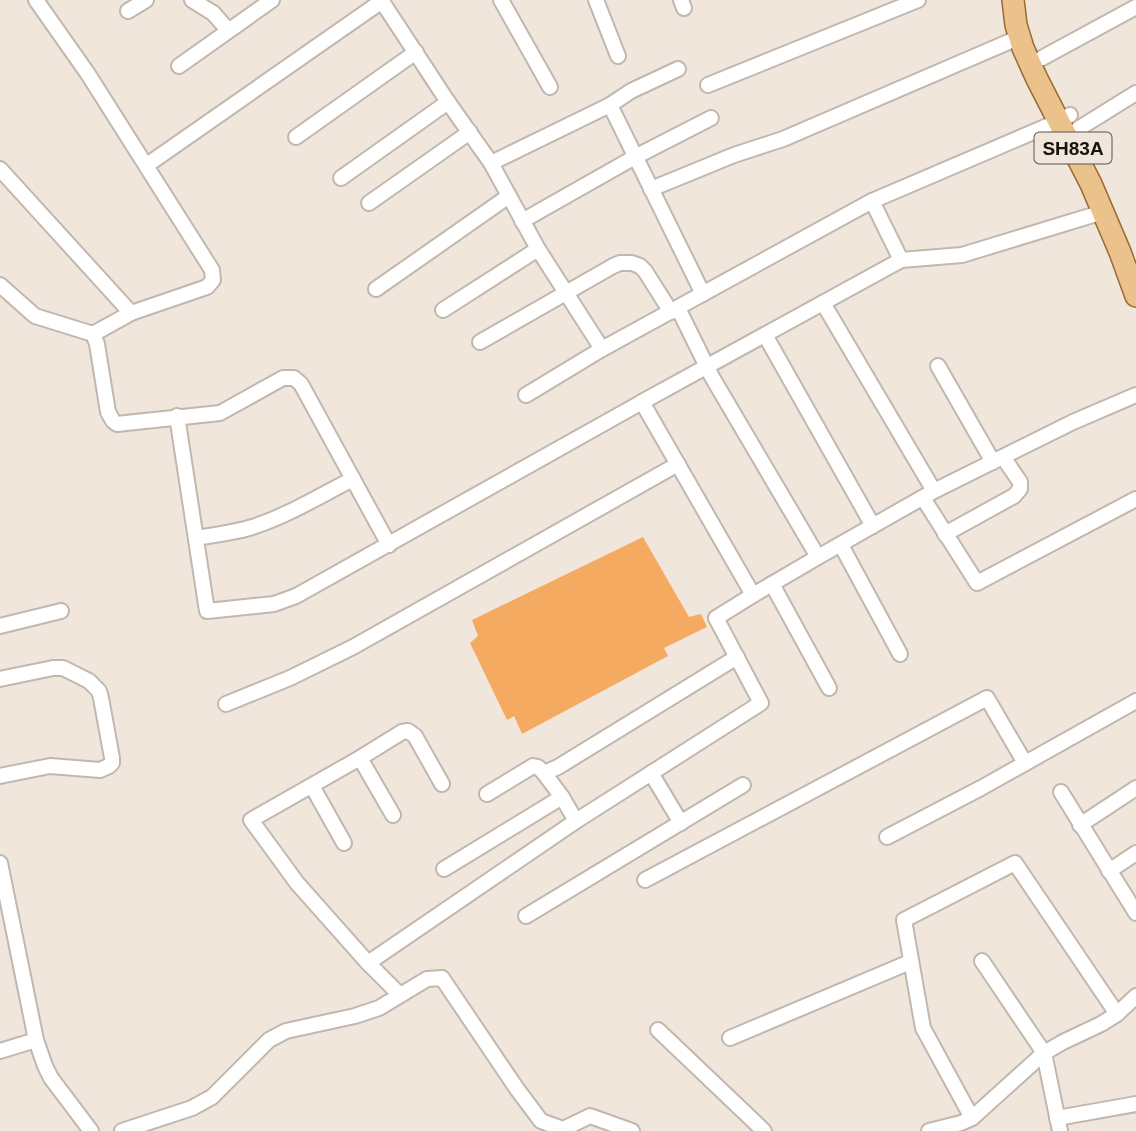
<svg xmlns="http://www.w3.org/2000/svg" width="1136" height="1131" viewBox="0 0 1136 1131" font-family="Helvetica,sans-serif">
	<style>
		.building { fill: #f5aa61 }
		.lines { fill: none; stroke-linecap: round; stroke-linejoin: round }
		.street-casing { stroke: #c2b7ae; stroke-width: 18 }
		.primary-casing { stroke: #996b2f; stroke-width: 24 }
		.street { stroke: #fff; stroke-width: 14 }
		.primary { stroke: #ecc28c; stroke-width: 21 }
		.labels { text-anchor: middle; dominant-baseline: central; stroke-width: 7; stroke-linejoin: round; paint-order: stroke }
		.shield { fill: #f1e6dc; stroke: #58524c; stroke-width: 2 }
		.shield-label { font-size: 19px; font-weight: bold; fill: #16130f }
	</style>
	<rect width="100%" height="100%" fill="#f1e6dc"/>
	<path class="building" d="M643 537 689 617 701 614 707 627 664 648 668 656 522 734 514 716 507 720 470 643 478 636 472 620Z"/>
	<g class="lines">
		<defs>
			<g id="street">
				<path d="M36 0 88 74 212 270 213 280 207 287 131 313 93 334"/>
				<path d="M192 0 213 13 228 30"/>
				<path d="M381 0 448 102 491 163 538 249 602 349 872 201 1059 121 1070 115"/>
				<path d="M501 0 550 87"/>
				<path d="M596 0 618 56"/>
				<path d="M681 0 684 8"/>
				<path d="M128 11 146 0"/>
				<path d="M1042 58 1136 7"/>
				<path d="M179 66 272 0"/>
				<path d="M708 85 918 0"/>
				<path d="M610 105 631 91 678 69"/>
				<path d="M1078 129 1136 93"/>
				<path d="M296 137 416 52"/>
				<path d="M491 163 610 105 703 294"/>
				<path d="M147 165 382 1"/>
				<path d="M0 169 131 313"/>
				<path d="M341 178 448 102"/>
				<path d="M651 189 734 155 783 139 1020 37"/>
				<path d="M369 203 470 132"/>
				<path d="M522 221 635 157 711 118"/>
				<path d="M901 260 962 255 1103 212"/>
				<path d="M0 285 35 316 93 334 97 344 108 412 113 421 117 424 220 413 283 378H294L301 384 389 545"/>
				<path d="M376 289 509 196"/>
				<path d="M823 303 934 491"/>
				<path d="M443 310 538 249"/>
				<path d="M765 335 873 526"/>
				<path d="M480 342 613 266 620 263H632L640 266 645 271 671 312"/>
				<path d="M938 366 993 462"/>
				<path d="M526 395 602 349"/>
				<path d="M642 402 901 260 872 201"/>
				<path d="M177 416 207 611 274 604 296 596 642 402 753 595 818 557 712 377 678 308"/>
				<path d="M923 498 977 583 1136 499"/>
				<path d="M945 534 1014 496 1020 489V482L1003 457"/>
				<path d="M196 538C213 535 232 533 249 528 286 517 319 496 353 479"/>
				<path d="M841 545 900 654"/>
				<path d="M818 557 934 491 1073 422 1136 395"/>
				<path d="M772 584 829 688"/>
				<path d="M0 626 61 611"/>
				<path d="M0 679 53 668H63L89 681 99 691 101 698 112 758V763L109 766 100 770 50 766 0 776"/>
				<path d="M226 704 290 678 353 647 678 464"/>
				<path d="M360 758 402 732 408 731 415 736 442 784"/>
				<path d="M651 773 681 823"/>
				<path d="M312 786 344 843"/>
				<path d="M1061 792 1136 913"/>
				<path d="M487 794 533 766 538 767 544 773"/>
				<path d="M393 815 360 758 251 820 297 883 368 963 576 821 761 703 716 618 753 595"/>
				<path d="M576 821 562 797 544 773 558 767 737 657"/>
				<path d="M1080 825 1136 788"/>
				<path d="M887 837 981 788 1136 701"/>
				<path d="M0 863 36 1040 45 1066 51 1078 91 1131"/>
				<path d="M444 869 562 797"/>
				<path d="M1109 871 1136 853"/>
				<path d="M645 880 987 698 1025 763"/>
				<path d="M526 916 743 785"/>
				<path d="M982 961 1044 1053 1060 1131"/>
				<path d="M368 963 400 995"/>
				<path d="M658 1030 764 1131"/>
				<path d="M730 1038 910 962"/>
				<path d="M0 1051 36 1040"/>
				<path d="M972 1118 923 1028 904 920 1015 863 1117 1014"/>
				<path d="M1057 1118 1136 1104"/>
				<path d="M122 1131 192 1108 212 1097 269 1040 286 1031 355 1016 379 1008 427 979 442 978 517 1089 541 1121 563 1129 590 1116 632 1131"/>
				<path d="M929 1131 961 1123 972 1118 1044 1053 1063 1042 1101 1024 1117 1014 1136 996"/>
			</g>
			<path id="primary" d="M1013 0 1016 25 1023 48 1037 79 1091 184 1120 252 1136 296"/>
		</defs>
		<use href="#street" class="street-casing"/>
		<use href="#primary" class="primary-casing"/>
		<use href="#street" class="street"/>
		<use href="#primary" class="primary"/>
	</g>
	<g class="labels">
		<rect class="shield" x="1034.5" y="132.5" width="77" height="31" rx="5"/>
		<g class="shield-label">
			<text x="1073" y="148">SH83A</text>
		</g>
	</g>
</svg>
